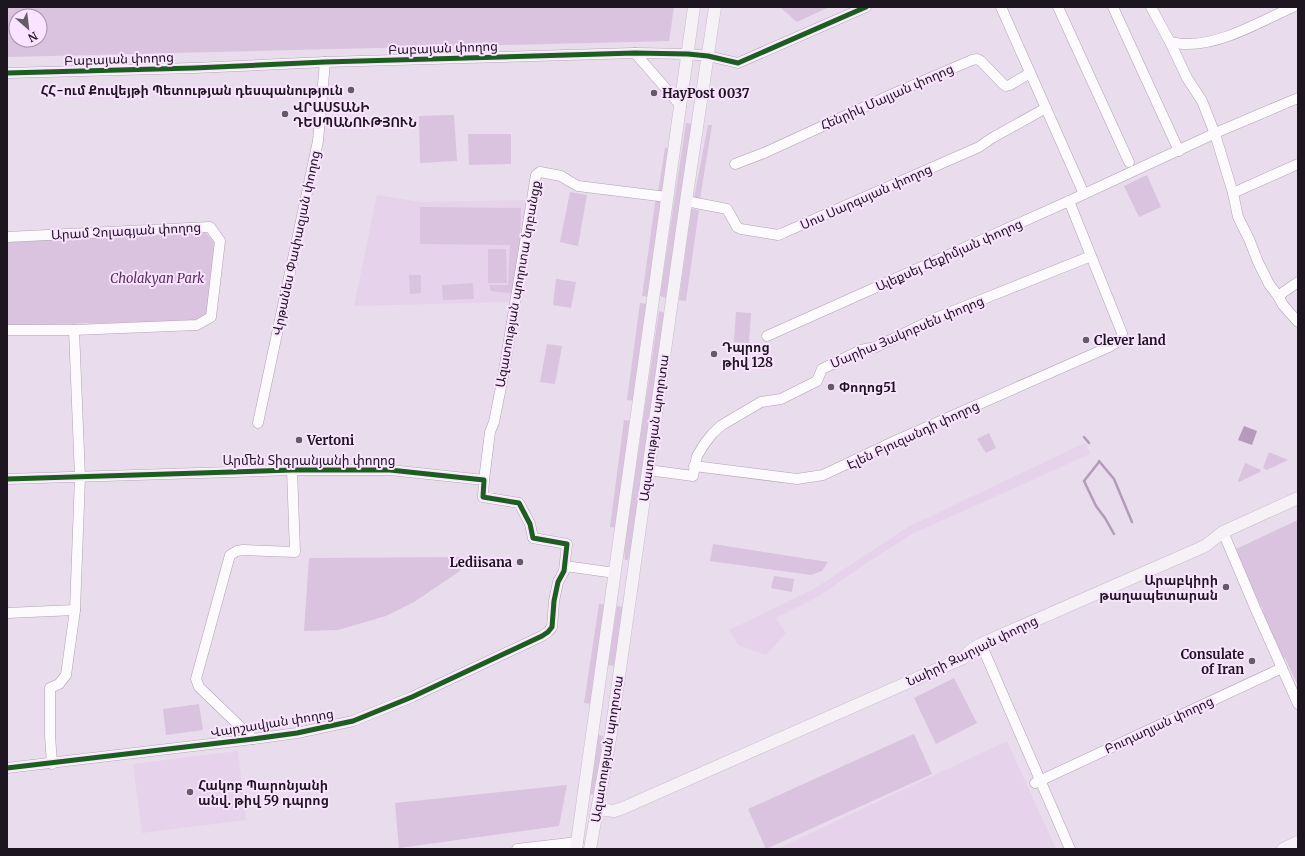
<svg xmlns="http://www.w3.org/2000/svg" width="1305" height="856" viewBox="0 0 1305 856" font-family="Merriweather,'Noto Sans Armenian',serif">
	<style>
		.built { fill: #e7d2eb }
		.green { fill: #d9c3de; fill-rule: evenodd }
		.water { fill: #b49bba }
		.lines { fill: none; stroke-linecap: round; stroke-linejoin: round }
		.stream { stroke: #b49bba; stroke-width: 2.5 }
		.minor-casing { stroke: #aea4b0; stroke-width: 11 }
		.major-casing { stroke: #c5bfc7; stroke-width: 13 }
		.minor { stroke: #fcfafc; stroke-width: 10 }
		.major { stroke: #f6f1f7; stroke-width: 12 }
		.cycleway-casing { stroke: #fae3ff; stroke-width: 8 }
		.cycleway { stroke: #1b5e20; stroke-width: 5 }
		.poi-dot { fill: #645b67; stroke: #fae3ff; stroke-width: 1.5 }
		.labels { text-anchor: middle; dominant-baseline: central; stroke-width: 4; stroke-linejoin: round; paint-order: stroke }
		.street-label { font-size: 13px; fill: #1d151f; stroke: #fae3ff }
		.poi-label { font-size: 13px; font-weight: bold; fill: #1d151f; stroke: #fae3ff; text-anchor: start }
		.park-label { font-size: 13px; font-style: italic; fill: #572e5f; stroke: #fae3ff }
	</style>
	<rect width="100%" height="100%" fill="#e9dcec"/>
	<g class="built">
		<path d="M377 195 421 202 527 200 513 302 354 306Z"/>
		<path d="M1085 443 1090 454 912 534 865 564 819 596 776 618 786 633 766 655 738 645 729 630 814 589 908 527Z"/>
		<path d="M1007 741 1056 849H777Z"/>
		<path d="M238 751 246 820 142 833 133 764Z"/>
	</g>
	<g class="green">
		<path d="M7 7H674L669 41 7 57ZM16 16H40V40H16Z"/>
		<path d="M780 7H829L797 22Z"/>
		<path d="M454 115 457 161 420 163 419 116Z"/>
		<path d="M686 123 692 124 666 298 660 296Z"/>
		<path d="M708 125H712L700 199 694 198Z"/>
		<path d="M468 134H511V164L469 165Z"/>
		<path d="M665 148 671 149 665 193 658 192Z"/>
		<path d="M1147 175 1161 207 1139 217 1124 186Z"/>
		<path d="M570 192 587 195 578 246 560 242Z"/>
		<path d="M656 197 664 198 650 297 642 296Z"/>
		<path d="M420 207 521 208 520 245 513 294 491 291 489 285H508L510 245 420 244Z"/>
		<path d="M691 209 699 210 686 301 679 300Z"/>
		<path d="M205 232 214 242 208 313 197 321 7 325V240Z"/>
		<path d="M488 249H506L507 283H488Z"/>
		<path d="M409 275H421V293L410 294Z"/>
		<path d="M556 279 576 282 571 308 553 305Z"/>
		<path d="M473 283 474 299 443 300 442 285Z"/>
		<path d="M640 303 648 304 635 401 627 400Z"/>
		<path d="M659 311 665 313 631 549 628 560H625L624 549Z"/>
		<path d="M736 312 751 313 749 343 734 342Z"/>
		<path d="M547 344 562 346 555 384 540 382Z"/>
		<path d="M624 420 633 421 619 528 610 527Z"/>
		<path d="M989 433 996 448 986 453 977 439Z"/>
		<path d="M1269 452 1288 460 1267 470 1263 468Z"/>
		<path d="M1245 463 1261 470 1260 472 1239 482 1238 481Z"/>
		<path d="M1298 520V686L1285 658H1283L1262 610 1263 609 1260 605 1236 549Z"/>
		<path d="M713 544 828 562 822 571 811 575 710 561Z"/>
		<path d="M462 557 460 571 414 602 386 616 338 630 304 631 309 558Z"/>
		<path d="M774 576 794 579 792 592 771 588Z"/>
		<path d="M599 604 608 605 593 704 584 703Z"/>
		<path d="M617 606 623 607 614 666 608 665Z"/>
		<path d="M954 678 977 723 936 744 914 698Z"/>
		<path d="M199 704 203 730 166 735 163 709Z"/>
		<path d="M914 734 932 774 766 849 748 809Z"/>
		<path d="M598 735 603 736 595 795 589 794Z"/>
		<path d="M567 785 559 826 399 848 395 803Z"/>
	</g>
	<path class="water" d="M1244 426 1257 431 1252 445 1238 440Z"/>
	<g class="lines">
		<g class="stream">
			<path d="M1084 437 1089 443"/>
			<path d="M1099 461 1114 479 1132 522"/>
			<path d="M1099 462 1084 481 1096 506 1105 518 1114 534"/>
		</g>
		<defs>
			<g id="minor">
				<path d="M1001 7 1084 194"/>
				<path d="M1058 7 1129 162"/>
				<path d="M1113 7 1179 151"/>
				<path d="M1151 7 1170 42 1187 78 1202 101 1215 134 1233 193 1238 217 1249 239 1258 262 1269 284 1278 296 1283 305 1298 322"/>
				<path d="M1170 42C1175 43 1180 44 1186 44 1222 45 1261 21 1293 7"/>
				<path d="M635 53 681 106"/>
				<path d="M7 73 194 68 325 62 635 53 688 54 708 56 738 63 866 7"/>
				<path d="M735 164 764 153 895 93 972 60 977 59 981 61 1003 84 1006 86 1010 85 1030 73"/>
				<path d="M1233 193 1298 164"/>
				<path d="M686 201 727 209 737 227 741 229 772 234 778 235 783 233 979 147 992 138 1046 108"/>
				<path d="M7 237 210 227 220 241 211 317 197 325 74 330H7"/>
				<path d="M1278 296 1298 282"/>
				<path d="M767 336 1069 201 1220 131 1298 98"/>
				<path d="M258 423 318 141 325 62"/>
				<path d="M694 466 797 479 823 475 895 441 1109 347 1120 340 1122 333 1069 201"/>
				<path d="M648 470 693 476 697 456 705 443 713 433 722 425 761 402 781 399 817 381 822 369 861 350 876 347 936 318 1091 256"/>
				<path d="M7 479 292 470H390L484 480 483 497 519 503 530 524 533 538 567 544 564 571 558 582 554 601 552 627 548 632 542 636 412 697 353 721 297 733 253 739 7 768"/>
				<path d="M484 480 490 432 494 422 503 377 536 175 540 172 561 176 569 181 578 186 667 197"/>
				<path d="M1223 532 1256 610 1298 704"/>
				<path d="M565 566 615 573"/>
				<path d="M7 613 75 610"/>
				<path d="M981 644 1070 849"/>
				<path d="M253 739 199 687 196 679 230 555 237 551 243 550 295 552 292 470"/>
				<path d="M52 764 50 735V688L59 684 66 675 75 610 80 477 74 330"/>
				<path d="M1035 783 1282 668"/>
				<path d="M517 849 578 842"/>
			</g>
			<g id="major">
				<path d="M598 809 614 811 623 808 963 658 971 650 981 644 1205 546 1223 532 1298 498"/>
				<path d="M576 849 694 7"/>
				<path d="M590 849 611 733 686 201 715 7"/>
				<path d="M1283 849 1298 842"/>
			</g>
		</defs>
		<use href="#minor" class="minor-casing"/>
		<use href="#major" class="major-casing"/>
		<use href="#minor" class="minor"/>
		<use href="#major" class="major"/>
		<defs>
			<g id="cycleway">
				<path d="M7 73 194 68 325 62 635 53 688 54 708 56 738 63 866 7"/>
				<path d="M7 479 292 470H390L484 480 483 497 519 503 530 524 533 538 567 544 564 571 558 582 554 601 552 627 548 632 542 636 412 697 353 721 297 733 253 739 7 768"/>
			</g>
		</defs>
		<use href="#cycleway" class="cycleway-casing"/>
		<use href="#cycleway" class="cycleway"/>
	</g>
	<g class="poi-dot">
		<circle cx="351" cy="90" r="4"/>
		<circle cx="654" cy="93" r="4"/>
		<circle cx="285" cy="114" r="4"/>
		<circle cx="1086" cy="340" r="4"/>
		<circle cx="714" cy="354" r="4"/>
		<circle cx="831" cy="387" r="4"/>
		<circle cx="299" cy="440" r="4"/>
		<circle cx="520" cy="562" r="4"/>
		<circle cx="1226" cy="587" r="4"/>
		<circle cx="1252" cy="661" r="4"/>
		<circle cx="190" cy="792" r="4"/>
	</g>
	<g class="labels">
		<g class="street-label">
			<text transform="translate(443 48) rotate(-2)">Բաբայան փողոց</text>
			<text transform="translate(119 59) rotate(-2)">Բաբայան փողոց</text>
			<text transform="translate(887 97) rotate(-24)">Հենրիկ Մալյան փողոց</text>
			<text transform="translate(866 197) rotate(-24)">Սոս Սարգսյան փողոց</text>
			<text transform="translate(126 231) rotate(-3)">Արամ Չոլագյան փողոց</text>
			<text transform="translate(296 243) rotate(-78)">Վրթանես Փափազյան փողոց</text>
			<text transform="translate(949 255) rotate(-24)">Ալեքսեյ Հեքիմյան փողոց</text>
			<text transform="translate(518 284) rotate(-80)">Ազատության պողոտա նրբանցք</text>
			<text transform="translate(907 332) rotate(-23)">Մարիա Յակոբսեն փողոց</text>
			<text transform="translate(654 428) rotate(-82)">Ազատության պողոտա</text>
			<text transform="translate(913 435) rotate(-25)">Էլեն Բյուզանդի փողոց</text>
			<text x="309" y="460">Արմեն Տիգրանյանի փողոց</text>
			<text transform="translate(972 651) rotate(-26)">Նաիրի Զարյան փողոց</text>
			<text transform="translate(272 723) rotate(-9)">Վարշավյան փողոց</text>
			<text transform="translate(1159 725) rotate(-25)">Բուդաղյան փողոց</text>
			<text transform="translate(607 749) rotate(-81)">Ազատության պողոտա</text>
		</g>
		<g class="poi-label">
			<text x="343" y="90" text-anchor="end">ՀՀ-ում Քուվեյթի Պետության դեսպանություն</text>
			<text x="662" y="93">HayPost 0037</text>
			<text x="293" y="107">ՎՐԱՍՏԱՆԻ<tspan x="293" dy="15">ԴԵՍՊԱՆՈՒԹՅՈՒՆ</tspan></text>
			<text x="1094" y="340">Clever land</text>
			<text x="722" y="347">Դպրոց<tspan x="722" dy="15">թիվ 128</tspan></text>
			<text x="839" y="387">Փողոց51</text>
			<text x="307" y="440">Vertoni</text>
			<text x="512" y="562" text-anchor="end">Lediisana</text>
			<text x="1218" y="580" text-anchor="end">Արաբկիրի<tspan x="1218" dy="15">թաղապետարան</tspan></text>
			<text x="1244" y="654" text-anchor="end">Consulate<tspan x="1244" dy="15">of Iran</tspan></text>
			<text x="198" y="785">Հակոբ Պարոնյանի<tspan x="198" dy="15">անվ. թիվ 59 դպրոց</tspan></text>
		</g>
		<g class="park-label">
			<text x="157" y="278">Cholakyan Park</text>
		</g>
	</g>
	<rect width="1305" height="856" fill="none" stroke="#1d151f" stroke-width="16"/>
	<g transform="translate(28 28) rotate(152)"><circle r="19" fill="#fae3ff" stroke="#a291a5"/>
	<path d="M0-3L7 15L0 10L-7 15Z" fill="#645b67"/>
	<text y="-6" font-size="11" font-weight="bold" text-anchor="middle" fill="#1d151f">N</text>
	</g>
</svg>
